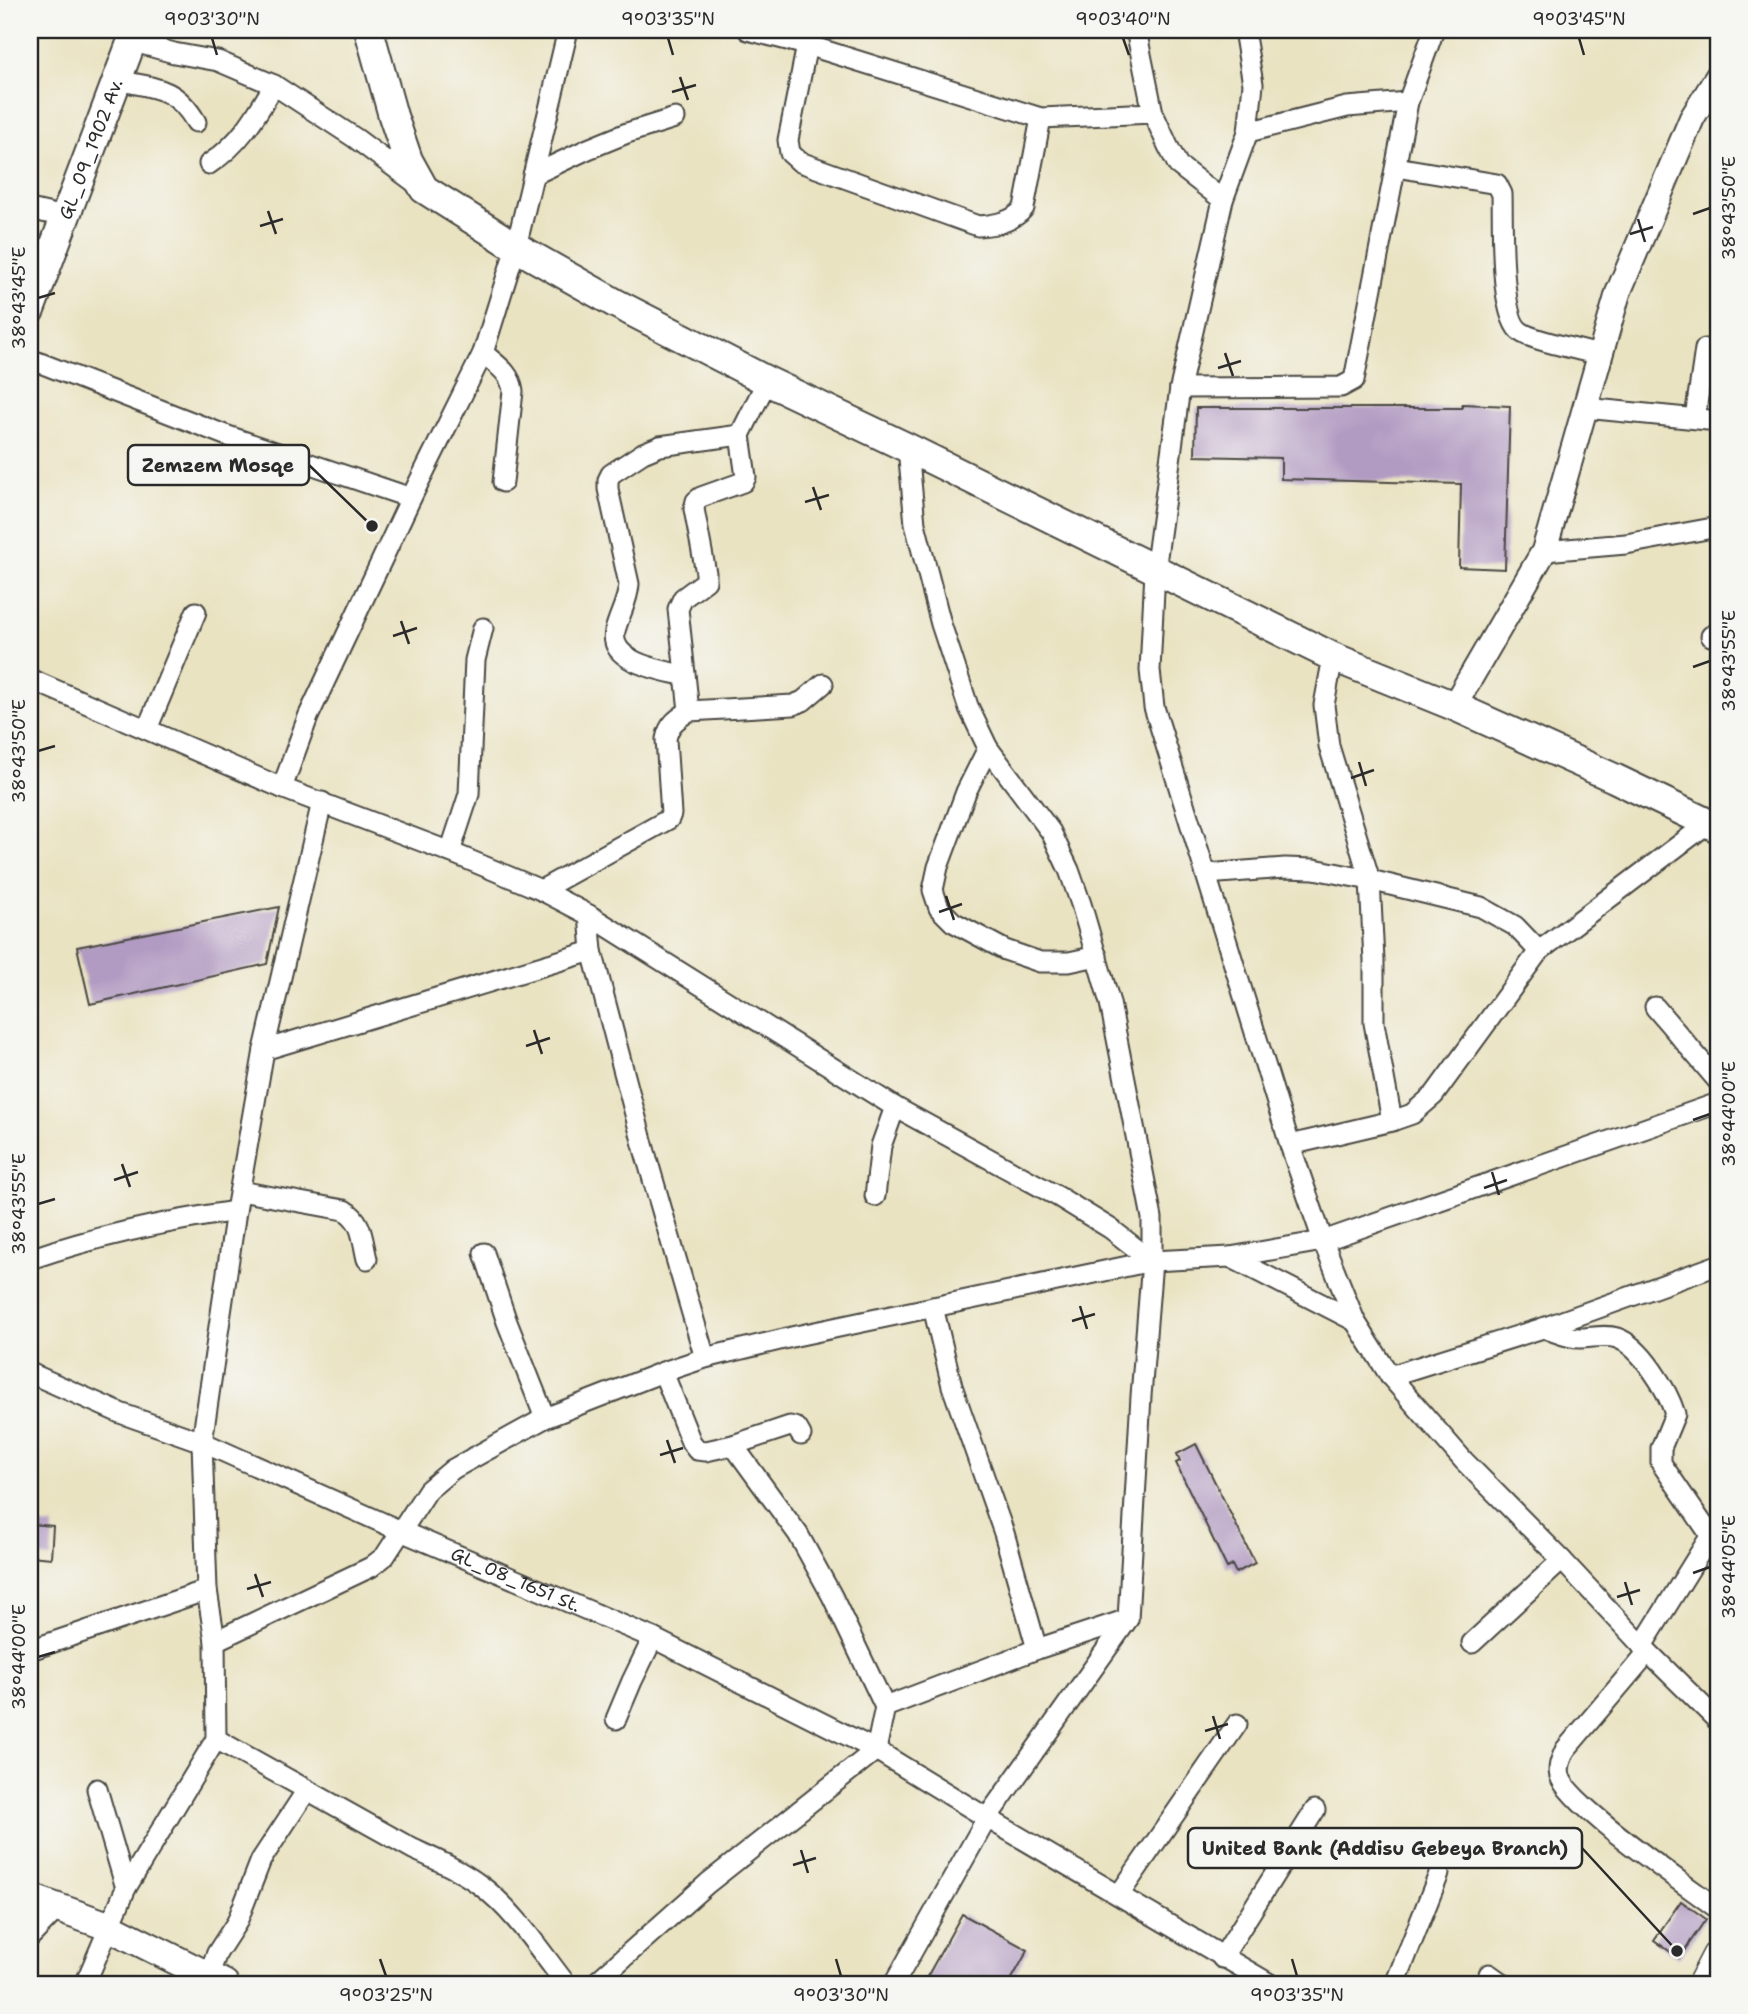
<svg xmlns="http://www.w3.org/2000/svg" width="1748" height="2014" viewBox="0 0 1748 2014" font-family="'Shantell Sans',sans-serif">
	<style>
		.building { fill: #b29bc2 }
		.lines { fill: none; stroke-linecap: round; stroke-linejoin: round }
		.minor-casing { stroke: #484742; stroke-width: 23 }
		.tertiary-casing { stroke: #484742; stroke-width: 28 }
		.secondary-casing { stroke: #484742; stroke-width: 32 }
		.primary-casing { stroke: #484742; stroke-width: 35 }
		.minor { stroke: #fff; stroke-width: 19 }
		.tertiary { stroke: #fff; stroke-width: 24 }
		.secondary { stroke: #fff; stroke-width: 28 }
		.primary { stroke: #fff; stroke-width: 32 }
		.ticks { fill: none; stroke: #2b2b2b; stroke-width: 2.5 }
		.labels { text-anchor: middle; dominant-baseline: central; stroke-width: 5; stroke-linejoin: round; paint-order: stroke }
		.street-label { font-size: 18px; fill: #2b2b2b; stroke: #f6f6f2 }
		.leader { fill: none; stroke: #2b2b2b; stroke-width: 2.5 }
		.callout-dot { fill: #2b2b2b; stroke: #f6f6f2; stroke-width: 2.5 }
		.callout { fill: #f6f6f2; stroke: #2b2b2b; stroke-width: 2.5 }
		.callout-label { font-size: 19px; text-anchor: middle; font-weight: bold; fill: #2b2b2b }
		.neatline { fill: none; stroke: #2b2b2b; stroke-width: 2.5 }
		.ticks-label { font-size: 18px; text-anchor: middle; fill: #2b2b2b }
	</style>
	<rect width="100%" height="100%" fill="#f6f6f2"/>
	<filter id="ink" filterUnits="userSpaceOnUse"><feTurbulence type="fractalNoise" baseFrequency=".0143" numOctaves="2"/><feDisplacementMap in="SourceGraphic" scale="14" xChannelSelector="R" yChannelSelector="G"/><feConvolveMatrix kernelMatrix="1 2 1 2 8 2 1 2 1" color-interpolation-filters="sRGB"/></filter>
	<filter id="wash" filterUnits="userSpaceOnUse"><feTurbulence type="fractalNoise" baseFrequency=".00686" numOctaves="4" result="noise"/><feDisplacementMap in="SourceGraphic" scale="28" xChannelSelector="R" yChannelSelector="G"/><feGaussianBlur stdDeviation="1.57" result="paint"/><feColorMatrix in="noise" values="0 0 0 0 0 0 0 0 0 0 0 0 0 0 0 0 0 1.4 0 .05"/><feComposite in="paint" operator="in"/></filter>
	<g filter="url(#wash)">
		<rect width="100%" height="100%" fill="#eae3c2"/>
		<g id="blocks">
			<g class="building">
				<path d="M1462 404 1510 406 1505 569 1459 567 1461 484 1281 479V458L1195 456 1196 408H1462Z"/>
				<path d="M279 907 267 964 90 1004 77 947Z"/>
				<path d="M1196 1444 1255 1563 1236 1573 1232 1565 1227 1568 1176 1463 1180 1461 1177 1454Z"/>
				<path d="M30 1524 53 1526 51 1558 30 1556Z"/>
				<path d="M1681 1901 1706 1919 1679 1958 1654 1940Z"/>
				<path d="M962 1914 1028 1950 1009 1984H923Z"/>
			</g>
		</g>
	</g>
	<g filter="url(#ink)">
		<use href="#blocks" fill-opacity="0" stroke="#484742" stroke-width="2"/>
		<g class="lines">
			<defs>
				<g id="minor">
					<path d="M748 30 807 45 1041 118 1153 113"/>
					<path d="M1136 30 1153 113 1168 146 1178 165 1223 200"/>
					<path d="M1244 30 1253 84 1248 132 1347 107 1408 102"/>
					<path d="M131 41 174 53 218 61 274 85 355 138 417 184"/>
					<path d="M807 45 788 140 790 153 800 162 978 226C995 225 1013 222 1024 208L1041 118"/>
					<path d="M116 80C154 88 175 86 196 122"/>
					<path d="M1248 132 1223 200 1180 388 1155 571 1150 670 1154 707 1290 1145 1323 1241 1355 1321 1390 1376 1464 1461 1562 1560 1648 1652 1718 1721"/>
					<path d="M209 164C240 144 256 116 274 85"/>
					<path d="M1396 167 1497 184 1502 194C1503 221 1499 318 1521 332 1534 341 1582 350 1600 355"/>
					<path d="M533 175 588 149 627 133 675 118"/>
					<path d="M30 209 64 217"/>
					<path d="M483 353C497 365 511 373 513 391L503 482"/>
					<path d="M30 359 225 435 411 498"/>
					<path d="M1180 388 1341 387 1354 380 1408 102 1434 30"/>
					<path d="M1585 408 1718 421"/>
					<path d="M1695 418 1705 349"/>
					<path d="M1544 551 1626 544 1718 527"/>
					<path d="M1711 636 1718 633"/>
					<path d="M1333 657 1324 705 1329 746 1370 880 1374 961V1023L1392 1121"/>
					<path d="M685 676C663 670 608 663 615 631 619 615 628 601 629 584L608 489V480L611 474 643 453 660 446 740 435 767 381"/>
					<path d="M30 679 282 788 450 852 541 890 589 915 895 1107 1059 1197 1111 1229 1152 1261"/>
					<path d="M689 711 678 609 683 598 706 581V573L694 509 696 501 701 497 743 482 746 477 740 435"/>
					<path d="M147 729 196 612"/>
					<path d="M988 748 966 792 938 867 933 890 939 908 953 922 1005 950 1040 962H1069L1097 956"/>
					<path d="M282 788 308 717 411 498 483 353 516 247 568 30"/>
					<path d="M450 852 469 794 475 660 483 628"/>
					<path d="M1206 874 1285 868 1314 869 1370 880 1481 907 1515 926 1539 951"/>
					<path d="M541 890 669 819 671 814 666 739C669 724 677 719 689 711L793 705 803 701 823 684"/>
					<path d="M589 915 592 951 645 1152 705 1358"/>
					<path d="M1655 1007 1718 1081"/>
					<path d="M264 1050 592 951"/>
					<path d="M1290 1145 1392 1121 1412 1114 1434 1095 1539 951 1707 824"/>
					<path d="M240 1191 344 1210C363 1221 362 1239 367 1259"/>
					<path d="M875 1196 881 1146 895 1107"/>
					<path d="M484 1253 507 1322 545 1418"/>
					<path d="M1230 1257 1355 1321"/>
					<path d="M30 1259C97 1236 166 1221 236 1211"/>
					<path d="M933 1307 952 1386 1004 1533 1037 1649 1128 1619"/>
					<path d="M1543 1328C1554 1331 1567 1338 1579 1338 1592 1338 1605 1334 1617 1338 1641 1346 1668 1391 1675 1414L1661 1448V1463L1711 1536"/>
					<path d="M663 1372 691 1442 697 1450 706 1451 733 1445 798 1534 832 1596 885 1707"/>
					<path id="s1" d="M30 1373 120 1413 202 1442 403 1532 653 1638 876 1750 987 1818 1270 1984"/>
					<path d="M1390 1376 1543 1328 1718 1265"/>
					<path d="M733 1445 790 1426 797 1428 801 1435"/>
					<path d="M215 1641 371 1567 385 1556 428 1490 453 1469 545 1418 663 1372 705 1358 796 1336 1152 1261 1230 1257 1323 1241 1718 1103"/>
					<path d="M1472 1643 1562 1560"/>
					<path d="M1642 1646 1716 1527"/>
					<path d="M30 1650 207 1590"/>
					<path d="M1648 1652 1565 1750C1562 1758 1557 1766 1560 1776 1567 1804 1689 1887 1718 1909"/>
					<path d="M616 1719 632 1681 653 1638"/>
					<path d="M216 1739 413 1849C437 1860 460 1870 480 1885 515 1911 540 1951 566 1984"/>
					<path d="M97 1789 126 1888"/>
					<path d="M1119 1895 1237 1724"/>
					<path d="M30 1937 58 1908"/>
					<path d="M1222 1958 1315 1810"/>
					<path d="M1489 1974 1503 1984"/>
					<path d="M85 1984 126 1888 216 1739 215 1641 207 1590 202 1442 236 1211 264 1050 322 802"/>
					<path d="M205 1984 217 1953 237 1922 261 1860 307 1790"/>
					<path d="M594 1984 708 1883 876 1750 885 1707 1037 1649"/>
					<path d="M894 1984 987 1818 1128 1619 1141 1396 1152 1261V1218L1110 1003 1081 904 1069 870 1051 832 988 748 968 706 941 624 915 524 908 448"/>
					<path d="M1395 1984 1439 1874"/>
				</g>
				<path id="tertiary" d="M1454 706 1544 551 1618 293 1692 118 1718 76"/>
				<g id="secondary">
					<path d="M369 30 393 116 408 160 424 189 516 247 615 303 767 381 908 448 1333 657 1454 706 1614 778 1718 828"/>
					<path id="s2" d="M30 310 136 30"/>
					<path d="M30 1898 108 1926 224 1984"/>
				</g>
				<path id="primary" d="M1704 1984 1718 1957"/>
			</defs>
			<use href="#minor" class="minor-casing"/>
			<use href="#tertiary" class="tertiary-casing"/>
			<use href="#secondary" class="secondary-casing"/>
			<use href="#primary" class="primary-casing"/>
			<use href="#minor" class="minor"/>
			<use href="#tertiary" class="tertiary"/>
			<use href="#secondary" class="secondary"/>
			<use href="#primary" class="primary"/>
		</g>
	</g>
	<path class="ticks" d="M212 38 217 55M668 38 673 55M1123 38 1129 55M1579 38 1584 55M680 77 688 100M672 92 696 85M268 211 276 234M1693 214 1710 208M1638 219 1645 242M260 226 283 219M1630 234 1653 227M38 298 55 293M1225 353 1233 376M1218 368 1241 361M813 487 821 510M805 502 829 495M401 621 409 644M393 636 417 628M1693 667 1710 661M38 751 55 746M1359 762 1366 786M1351 778 1374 770M946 896 954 920M939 912 962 904M534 1030 542 1054M526 1046 550 1038M1693 1120 1710 1114M122 1164 130 1187M1492 1172 1499 1195M114 1180 138 1172M1484 1188 1507 1180M38 1204 55 1199M1080 1306 1087 1329M1072 1321 1095 1314M667 1440 675 1463M660 1455 683 1448M1693 1573 1710 1567M255 1574 263 1597M1625 1582 1632 1605M247 1589 271 1582M1617 1597 1640 1590M38 1657 55 1652M1213 1716 1220 1739M1205 1731 1228 1724M801 1850 808 1873M793 1865 816 1858M380 1959 386 1976M836 1959 841 1976M1292 1959 1297 1976"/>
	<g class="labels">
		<g class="street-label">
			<text stroke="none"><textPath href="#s2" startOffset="172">GL_09_1902 Av.</textPath></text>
			<text stroke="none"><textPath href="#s1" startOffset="528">GL_08_1651 St.</textPath></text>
		</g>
	</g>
	<path class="leader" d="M372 526L309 465M1677 1951L1582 1848"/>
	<g class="callout-dot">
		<circle cx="372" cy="526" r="7"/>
		<circle cx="1677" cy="1951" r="7"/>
	</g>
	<g class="callout">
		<rect x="128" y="445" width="181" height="40" rx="7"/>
		<rect x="1188" y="1828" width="394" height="40" rx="7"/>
	</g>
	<g class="callout-label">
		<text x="218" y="472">Zemzem Mosqe</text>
		<text x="1385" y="1855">United Bank (Addisu Gebeya Branch)</text>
	</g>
	<rect width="1748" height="2014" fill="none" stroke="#f6f6f2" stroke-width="77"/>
	<rect x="38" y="38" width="1672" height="1938" class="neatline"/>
	<g class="ticks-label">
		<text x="212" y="25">9°03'30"N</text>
		<text x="668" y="25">9°03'35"N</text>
		<text x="1123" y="25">9°03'40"N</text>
		<text x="1579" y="25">9°03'45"N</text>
		<text transform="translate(1729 208) rotate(-90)" y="6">38°43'50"E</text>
		<text transform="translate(19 298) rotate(-90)" y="6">38°43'45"E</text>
		<text transform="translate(1729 661) rotate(-90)" y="6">38°43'55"E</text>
		<text transform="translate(19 751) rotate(-90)" y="6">38°43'50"E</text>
		<text transform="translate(1729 1114) rotate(-90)" y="6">38°44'00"E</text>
		<text transform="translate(19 1204) rotate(-90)" y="6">38°43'55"E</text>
		<text transform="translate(1729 1567) rotate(-90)" y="6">38°44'05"E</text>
		<text transform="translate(19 1657) rotate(-90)" y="6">38°44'00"E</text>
		<text x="386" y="2001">9°03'25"N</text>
		<text x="841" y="2001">9°03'30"N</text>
		<text x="1297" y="2001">9°03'35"N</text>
	</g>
</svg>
